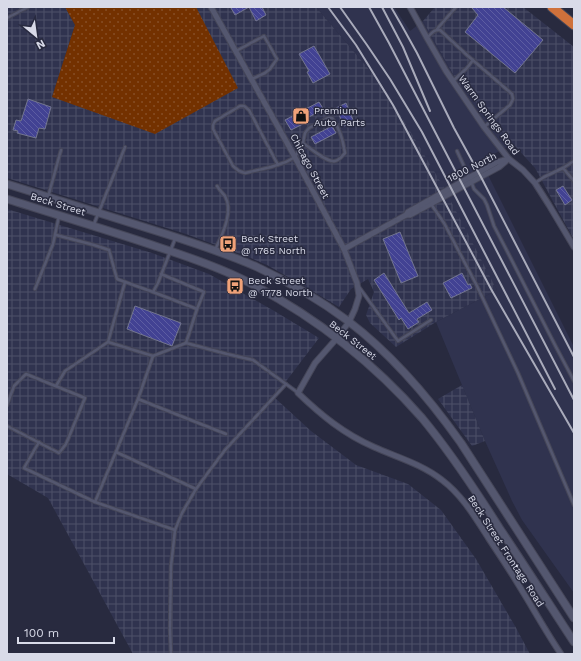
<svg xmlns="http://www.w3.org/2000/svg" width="581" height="661" viewBox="0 0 581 661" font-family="'Work Sans',sans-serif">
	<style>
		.built { fill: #30334f }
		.industrial { fill: url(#industrial-grid) }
		.grass { fill: url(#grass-dots) }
		.building { fill: url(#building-back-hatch); stroke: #73768f }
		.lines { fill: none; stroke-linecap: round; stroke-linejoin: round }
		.lane-casing { stroke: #454658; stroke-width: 4.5 }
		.street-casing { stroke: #454658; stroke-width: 7 }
		.secondary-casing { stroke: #454658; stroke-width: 9 }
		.highway-casing { stroke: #454658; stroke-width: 11 }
		.lane { stroke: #54576f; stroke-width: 2.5 }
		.street { stroke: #54576f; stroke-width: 5 }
		.secondary { stroke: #54576f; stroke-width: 7 }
		.highway { stroke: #cf713b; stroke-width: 9 }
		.rail { stroke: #a9abbb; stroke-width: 2 }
		.labels { text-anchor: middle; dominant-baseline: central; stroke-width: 3; stroke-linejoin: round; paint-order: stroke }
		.poi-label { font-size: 10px; fill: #d8dae8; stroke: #282a3f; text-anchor: start }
		.street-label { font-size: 10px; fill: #d8dae8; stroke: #282a3f }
	</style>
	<defs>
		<pattern id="industrial-grid" width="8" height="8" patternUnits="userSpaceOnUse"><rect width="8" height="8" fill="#30334f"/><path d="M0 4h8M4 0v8" fill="none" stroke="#4d5068"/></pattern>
		<pattern id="grass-dots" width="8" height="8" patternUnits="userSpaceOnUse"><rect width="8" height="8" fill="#733100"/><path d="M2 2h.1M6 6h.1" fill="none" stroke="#864e25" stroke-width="1.8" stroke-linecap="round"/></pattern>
		<pattern id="building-back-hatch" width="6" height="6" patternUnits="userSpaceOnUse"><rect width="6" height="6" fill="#424293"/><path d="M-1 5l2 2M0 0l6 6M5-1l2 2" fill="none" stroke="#5d5da2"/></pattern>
	</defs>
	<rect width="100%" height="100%" fill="#282a3f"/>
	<path class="built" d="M316 7H394L410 31 423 21 458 83 513 144 481 161 574 347V593L522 520 512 501 485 441 436 322 497 290 383 86Z"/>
	<g class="industrial">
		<path d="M7 7H65L75 25 52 97 194 7H316L383 86 443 186 497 290 436 322 396 347 370 323 366 315 374 292 368 279 351 289 339 307 302 285 267 265 246 256 186 234 7 178Z"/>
		<path d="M435 7H523L574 47V240L535 168 458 83 423 21Z"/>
		<path d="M7 209 152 253 209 274 276 312 319 338 274 397 311 431 356 465 408 484 441 510 476 559 515 626 530 654H133L48 498 7 474Z"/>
		<path d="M462 385 485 441 472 446 438 399Z"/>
	</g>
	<path class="grass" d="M65 7H196L238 88 155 134 52 97 75 25Z"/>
	<g class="building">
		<path d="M233 7H262L266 15 256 21 249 7 235 15 231 8Z"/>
		<path d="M474 7H503L543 40 515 73 465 32 478 15 472 8Z"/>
		<path d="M314 46 330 74 313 83 307 72 309 71 299 54Z"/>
		<path d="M28 99 51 107 45 129 39 128 36 138 17 133 18 131 13 130 16 120 21 121Z"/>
		<path d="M319 102 324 110 304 119 305 123 291 130 285 120Z"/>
		<path d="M346 103 354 122 344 126 336 108Z"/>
		<path d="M332 126 336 133 315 144 311 137Z"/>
		<path d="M563 186 572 200 565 205 556 190Z"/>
		<path d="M400 232 418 276 401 283 383 239Z"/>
		<path d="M384 273 409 313 427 302 432 310 417 319 419 322 408 329 401 318 399 320 374 280Z"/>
		<path d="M462 273 468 285 470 284 472 288 451 298 443 283Z"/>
		<path d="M135 306 181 323 172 346 127 329Z"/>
	</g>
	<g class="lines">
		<defs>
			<g id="lane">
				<path d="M7 18 28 7"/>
				<path d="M437 29 456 7"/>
				<path d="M427 38C431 34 434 29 440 30L468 56 512 94 513 99 510 105 484 127"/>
				<path d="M236 51 264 36 277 59 270 69 265 73 252 79"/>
				<path d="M453 81 467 68 473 60"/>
				<path d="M457 151 469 177"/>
				<path d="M278 165 249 110 244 106H240L215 121 213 125V129L233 166 239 171 245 173 271 167 286 162 295 157 303 143 305 133 309 128 328 118H332C340 128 343 140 345 153 342 156 340 160 335 161 327 163 310 148 303 143"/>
				<path d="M563 168 574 161"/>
				<path d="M471 181 474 189 484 199 487 205 494 226 506 249 556 347 574 381"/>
				<path d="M535 183 544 177 563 168 574 181"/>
				<path d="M48 197 61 150"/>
				<path d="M431 204 444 223 476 284 518 373 574 505"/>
				<path d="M94 224 125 147"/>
				<path d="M56 235 94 245 109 250 117 279 153 292 158 283 175 239"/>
				<path d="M215 250C222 235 234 212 225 196 222 193 219 189 217 186"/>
				<path d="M161 274 204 292 197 309 186 343 227 354 253 360 297 392"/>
				<path d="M359 287 398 341 431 320"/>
				<path d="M35 289 53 244 59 216"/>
				<path d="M153 292 197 309"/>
				<path d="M108 342 153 356 186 343"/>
				<path d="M153 356 138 399 95 502 175 530"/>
				<path d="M56 386 65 371 108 342 125 282"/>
				<path d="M138 399 226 434"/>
				<path d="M7 405 14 386 26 374 85 398 66 444 59 453 7 426"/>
				<path d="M39 442 24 468 95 502"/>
				<path d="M116 452 196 489"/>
				<path d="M171 654 170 629 171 566 175 530 182 513 196 489 210 470 225 450 286 384"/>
			</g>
			<g id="street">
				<path d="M211 7 291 150 344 249 357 283 359 296 355 309 349 322 337 338 315 363 298 393C321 415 344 434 374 447 396 457 422 464 442 480 462 495 475 517 489 539 499 554 509 569 518 584 533 608 546 632 561 654"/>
				<path d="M410 7 427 38 446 71 484 127 509 159 523 170 535 183 549 205 574 247"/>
				<path d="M406 215H410L499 167 506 161"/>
				<path d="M344 249 406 215 408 212 497 162 509 159"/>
			</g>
			<g id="secondary">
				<path d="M7 184C60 201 113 217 166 234 197 244 228 254 257 267 289 282 320 300 348 321 393 355 429 398 461 443L574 618"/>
				<path d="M7 199C57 215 108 230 158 247 186 256 215 266 242 279 310 313 372 361 422 418 451 453 476 491 500 529 525 566 549 604 574 642"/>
			</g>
			<path id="highway" d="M552 7 574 25"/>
		</defs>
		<use href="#lane" class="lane-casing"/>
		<use href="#street" class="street-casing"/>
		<use href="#secondary" class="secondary-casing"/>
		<use href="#highway" class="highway-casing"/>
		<use href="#lane" class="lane"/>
		<use href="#street" class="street"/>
		<use href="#secondary" class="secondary"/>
		<use href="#highway" class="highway"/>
		<g class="rail">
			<path d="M328 7 356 45 393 105 491 289 574 433"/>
			<path d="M340 7 367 45 390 79 422 132 555 389"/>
			<path d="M369 7 389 43 574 400"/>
			<path d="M382 7 403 47 430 111"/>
			<path d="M391 7 402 26 417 53 454 128 481 177 574 357"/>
		</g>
	</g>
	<defs>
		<symbol id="shop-square" viewBox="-11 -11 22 22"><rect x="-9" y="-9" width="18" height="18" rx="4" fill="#f0a279" stroke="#282a3f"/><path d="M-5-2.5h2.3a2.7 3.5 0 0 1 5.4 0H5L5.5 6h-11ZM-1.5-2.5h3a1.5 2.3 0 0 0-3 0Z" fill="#111"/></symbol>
		<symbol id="bus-square" viewBox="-11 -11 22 22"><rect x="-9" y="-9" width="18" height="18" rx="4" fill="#f0a279" stroke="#282a3f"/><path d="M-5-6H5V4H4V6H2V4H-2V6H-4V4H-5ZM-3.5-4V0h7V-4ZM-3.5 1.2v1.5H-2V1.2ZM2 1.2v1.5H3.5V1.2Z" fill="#111"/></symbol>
	</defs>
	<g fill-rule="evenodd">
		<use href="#shop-square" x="291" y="106" width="20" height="20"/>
		<use href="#bus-square" x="218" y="234" width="20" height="20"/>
		<use href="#bus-square" x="225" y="276" width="20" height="20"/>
	</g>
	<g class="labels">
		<g class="poi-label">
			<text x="314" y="110">Premium<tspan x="314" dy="12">Auto Parts</tspan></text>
			<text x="241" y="238">Beck Street<tspan x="241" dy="12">@ 1765 North</tspan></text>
			<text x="248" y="280">Beck Street<tspan x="248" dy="12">@ 1778 North</tspan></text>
		</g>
		<g class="street-label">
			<text transform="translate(489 115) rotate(54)">Warm Springs Road</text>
			<text transform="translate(310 166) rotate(62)">Chicago Street</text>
			<text transform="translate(472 167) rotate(-27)">1800 North</text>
			<text transform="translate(58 204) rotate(17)">Beck Street</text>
			<text transform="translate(353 340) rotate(38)">Beck Street</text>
			<text transform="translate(506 551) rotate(57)">Beck Street Frontage Road</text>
		</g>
	</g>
	<rect width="581" height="661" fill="none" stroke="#d8dae8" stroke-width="16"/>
	<g transform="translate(36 36) rotate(151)" stroke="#282a3f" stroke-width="3" paint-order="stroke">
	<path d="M0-3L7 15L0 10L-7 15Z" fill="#d8dae8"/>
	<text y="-6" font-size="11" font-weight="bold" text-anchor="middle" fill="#d8dae8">N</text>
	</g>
	<path d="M18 637v6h96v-6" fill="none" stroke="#d8dae8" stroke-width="2"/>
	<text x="24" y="637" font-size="12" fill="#d8dae8" stroke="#282a3f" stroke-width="3" paint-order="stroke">100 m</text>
</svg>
